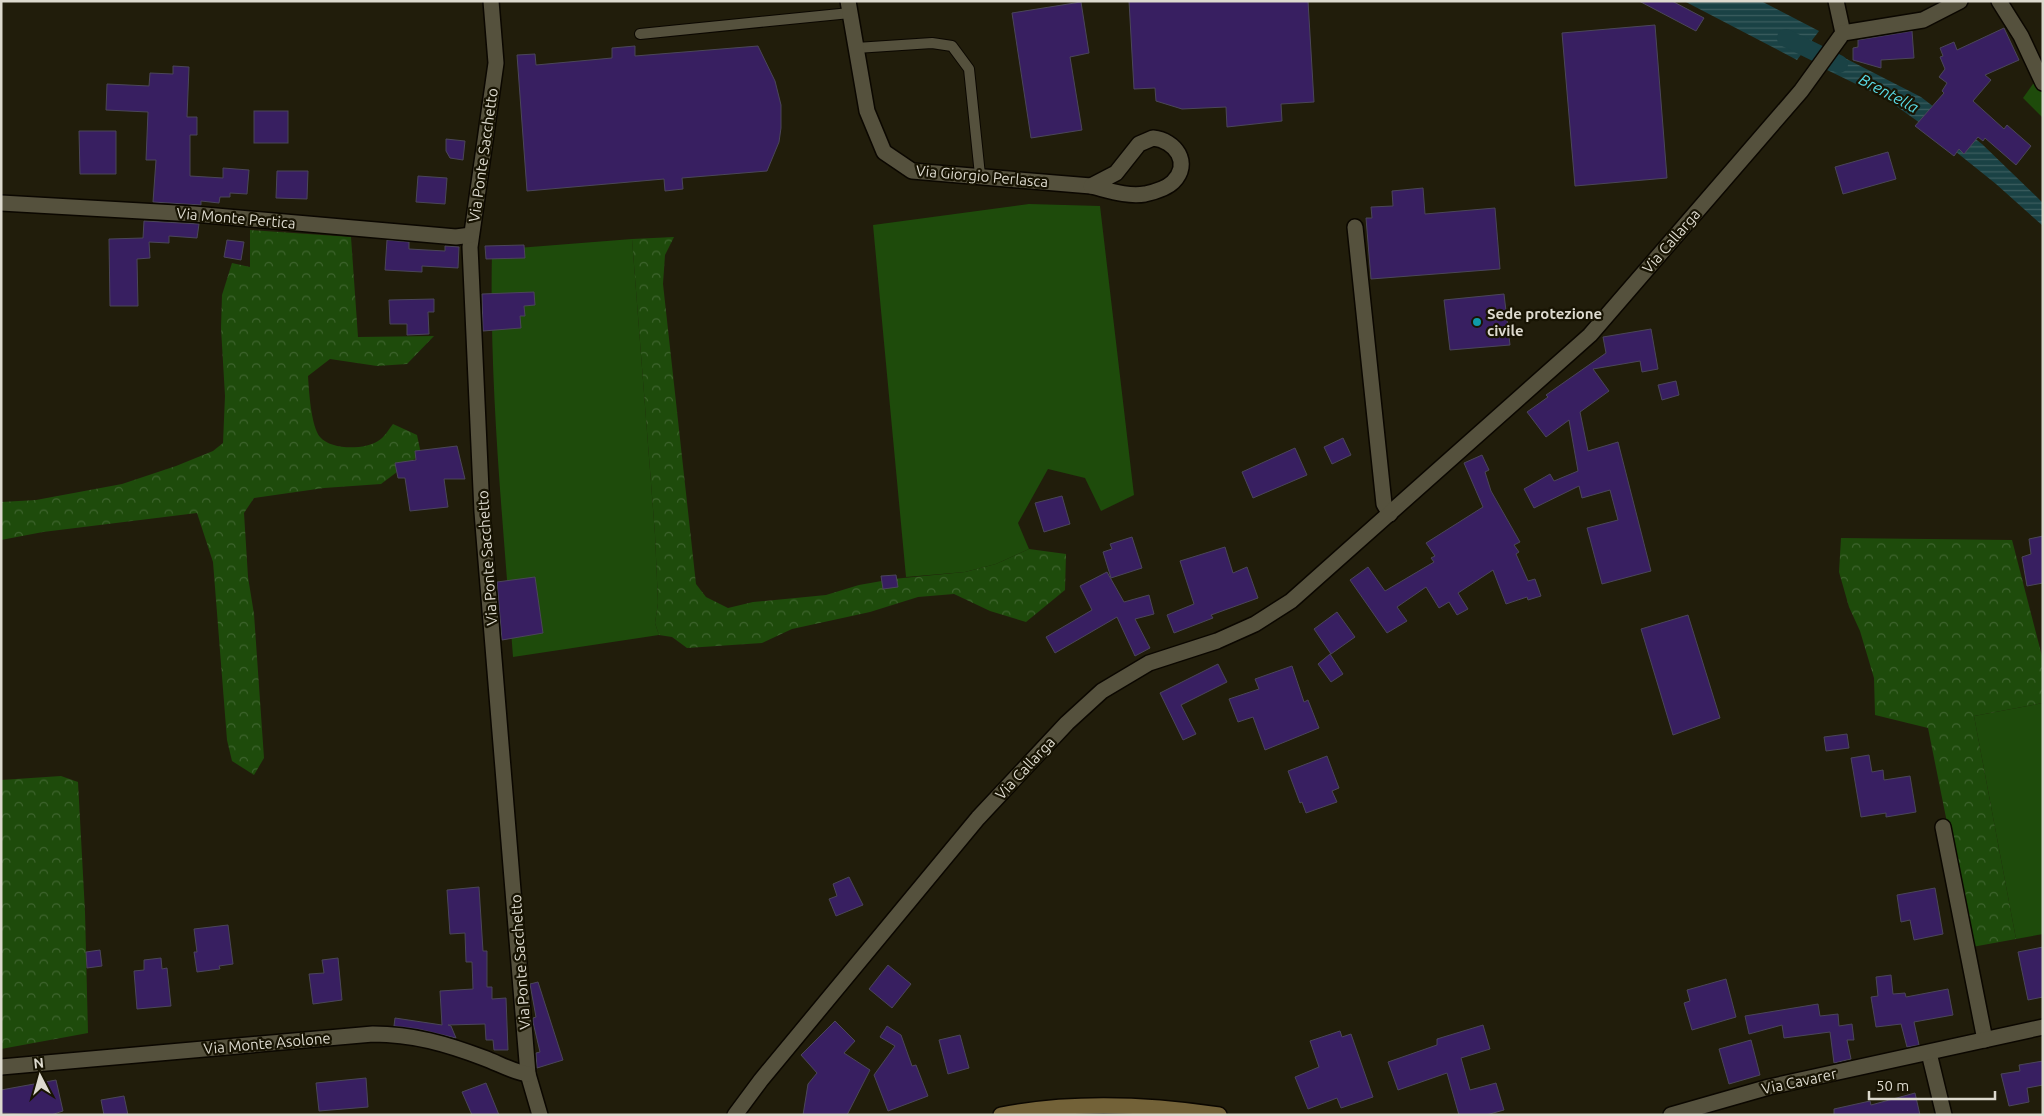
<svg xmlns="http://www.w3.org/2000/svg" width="2044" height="1116" viewBox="0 0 2044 1116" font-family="Ubuntu,sans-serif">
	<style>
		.grass { fill: #1e4b0b }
		.forest { fill: url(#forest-crowns) }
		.water { fill: url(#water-rules) }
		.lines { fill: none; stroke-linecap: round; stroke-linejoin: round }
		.canal { stroke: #1a4245; stroke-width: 18 }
		.building { fill: #381f61; stroke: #4b4659 }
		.lane-casing { stroke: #0b0700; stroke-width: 12 }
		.street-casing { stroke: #0b0700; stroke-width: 18 }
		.secondary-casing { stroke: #0b0700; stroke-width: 18 }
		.lane { stroke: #55513d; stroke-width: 10 }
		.street { stroke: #55513d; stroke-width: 15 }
		.secondary { stroke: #736238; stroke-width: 15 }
		.culture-dot { fill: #0f9aa8; stroke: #181403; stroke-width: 2 }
		.labels { text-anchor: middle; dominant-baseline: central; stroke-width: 4.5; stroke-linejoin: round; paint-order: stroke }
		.street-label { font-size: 15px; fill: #dddacf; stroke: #181403 }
		.poi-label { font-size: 15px; font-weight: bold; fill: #dddacf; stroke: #181403; text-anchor: start }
		.water-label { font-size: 16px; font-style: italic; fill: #59dae5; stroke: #181403 }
	</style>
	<defs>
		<pattern id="forest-crowns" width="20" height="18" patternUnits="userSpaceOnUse" patternTransform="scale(1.25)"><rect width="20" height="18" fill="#1e4b0b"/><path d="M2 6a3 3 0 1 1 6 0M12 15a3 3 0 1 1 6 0" fill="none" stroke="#3e642e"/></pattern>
		<pattern id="water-rules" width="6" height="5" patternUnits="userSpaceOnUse" patternTransform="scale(1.25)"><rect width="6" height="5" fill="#1a4245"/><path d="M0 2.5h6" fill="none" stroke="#3b5d5f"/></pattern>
	</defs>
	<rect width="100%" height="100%" fill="#211d0b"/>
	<g class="grass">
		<path d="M2043 70V118L2023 98Z"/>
		<path d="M1029 204 1100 206 1134 495 1101 511 1085 478 1048 469 1018 523 1029 549 996 564 965 572 906 577 873 225Z"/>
		<path d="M632 239 655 534 658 603 655 623 659 635 513 657C503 522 489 385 492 250Z"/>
		<path d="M2043 703V934L2016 939 1974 716Z"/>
	</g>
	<g class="forest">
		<path d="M250 230 351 237 358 337 434 336 407 364 377 366 330 359 308 376C309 391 311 426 320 437 331 450 364 450 378 441 384 438 389 429 393 424L417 435 421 454 381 484 324 488 254 498 244 513 248 577 254 614 264 758 254 775 232 761 227 740 213 562 197 513 43 532 1 540V502L36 500 122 484 176 466 213 451 223 443 225 396 221 328 222 295 232 263 250 267Z"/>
		<path d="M674 237 665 255 663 284 696 584 706 597 728 608 753 602 826 595 859 585 893 579 965 572 996 564 1029 549 1066 554 1065 590 1026 622 990 611 954 594 918 597 870 612 792 629 762 643 687 648 672 637 659 635 655 623 658 603 655 534 632 239Z"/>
		<path d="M1841 538 2012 540 2043 660V703L1974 716 2016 939 1972 947 1928 728 1875 715 1874 678 1860 631 1849 607 1839 572Z"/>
		<path d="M61 776 78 782 85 912 88 1033 1 1049V780Z"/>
	</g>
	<g class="water">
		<path d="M1684 1H1761L1819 31 1797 60Z"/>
		<path d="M1835 53 1921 97 1982 144 2043 203V226L1996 184 1920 123 1885 98 1825 69Z"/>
	</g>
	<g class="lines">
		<path class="canal" d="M1786 38 1839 64"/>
	</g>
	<g class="building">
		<path d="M1129 1H1308L1314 102 1281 104 1282 121 1227 127 1226 107 1182 109 1156 101 1155 88 1134 89Z"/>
		<path d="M1639 1H1672L1704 18 1696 31Z"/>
		<path d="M1081 2 1089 53 1070 57 1082 130 1031 138 1012 13Z"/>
		<path d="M1655 25 1667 178 1575 186 1562 33Z"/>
		<path d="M2004 28 2019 60 1985 75 1991 80 1973 101 2004 129 2007 125 2031 146 2016 165 1985 138 1983 141 1978 137 1964 154 1959 149 1954 156 1915 126 1944 93 1942 91 1947 83 1939 77 1945 69 1940 57 1943 56 1940 48 1954 42 1957 50Z"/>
		<path d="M1912 31 1914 58 1881 60V68L1853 60V48L1858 47V40Z"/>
		<path d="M635 46V56L758 46 775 81 781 105V128L779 142 767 171 682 178 683 189 665 191 664 179 527 191 517 55 535 54 536 65 612 58V48Z"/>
		<path d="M173 66 189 67 187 117H197V135H190V176L223 178V168L249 170 247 194 230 193V197H220L219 203 201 201V205L153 202 156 160H146L148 112 106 110 107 84 149 86 150 73 173 74Z"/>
		<rect x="254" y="111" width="34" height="32"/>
		<path d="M79 131H116V174H80Z"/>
		<path d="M446 139 465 141 463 160 450 158 446 151Z"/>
		<path d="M1888 152 1896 179 1843 194 1835 167Z"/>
		<path d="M277 171H308L307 199 276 198Z"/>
		<path d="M418 176 447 178 445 204 416 202Z"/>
		<path d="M1423 188 1425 214 1495 208 1500 269 1371 279 1366 218H1372L1371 207 1393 206 1392 191Z"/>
		<path d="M144 221 199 224 197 238 169 236V243L149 242 150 258 137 259 138 306H110L109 239 143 238Z"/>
		<path d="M227 240 244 242 241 260 224 257Z"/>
		<path d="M387 240 409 242V249L445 251V246L459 247 458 268 422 266V272L385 270Z"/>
		<path d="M524 245 525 258 486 259 485 246Z"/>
		<path d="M534 292 535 305 524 306 525 316H520L521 328 483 331 482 294Z"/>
		<path d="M1504 294 1510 345 1450 350 1444 300Z"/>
		<path d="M434 299V312H428L429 334 407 335V324H390L389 300Z"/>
		<path d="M1651 329 1658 369 1642 372 1640 361 1593 369 1609 391 1580 412 1588 451 1618 442 1651 571 1602 584 1587 528 1618 520 1610 490 1582 498 1579 486 1534 508 1524 489 1550 474 1554 481 1578 471 1569 420 1546 437 1527 412 1548 397 1546 395 1606 353 1603 337Z"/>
		<path d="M1676 381 1679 395 1662 400 1658 385Z"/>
		<path d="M1343 438 1351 455 1332 464 1324 447Z"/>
		<path d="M457 446 465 479H444L448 507 410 511 405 478H398L395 463 416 460 415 451Z"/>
		<path d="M1295 448 1307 475 1253 498 1242 472Z"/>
		<path d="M1482 455 1489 470 1485 472 1491 491 1520 542 1514 545 1519 552 1516 554 1528 581 1535 579 1541 596 1528 600 1527 597 1506 604 1493 570 1458 593 1468 609 1457 615 1449 602 1439 608 1426 587 1397 607 1407 621 1387 633 1350 580 1368 567 1385 591 1434 562 1431 558 1435 556 1426 543 1483 507 1464 463Z"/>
		<path d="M1062 496 1070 524 1044 532 1035 503Z"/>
		<path d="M2043 536V583L2027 586 2022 557 2031 554 2029 539Z"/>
		<path d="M1132 537 1142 568 1111 578 1103 552 1112 549 1110 544Z"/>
		<path d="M1225 547 1233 573 1247 567 1258 598 1211 615 1213 618 1174 633 1167 615 1194 604 1180 561Z"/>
		<path d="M1107 572 1124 602 1149 595 1154 614 1135 619 1150 648 1135 656 1117 617 1055 653 1046 637 1092 610 1080 586Z"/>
		<path d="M896 575 898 587 883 589 881 576Z"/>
		<path d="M535 577 543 633 502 640 497 582Z"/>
		<path d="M1337 612 1355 637 1331 654 1314 629Z"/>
		<path d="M1688 615 1720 718 1673 735 1641 629Z"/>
		<path d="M1330 654 1343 674 1331 682 1318 664Z"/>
		<path d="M1218 664 1227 682 1181 705 1196 734 1183 740 1160 693Z"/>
		<path d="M1292 666 1304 702 1308 700 1319 728 1265 750 1253 717 1238 722 1229 699 1259 689 1255 679Z"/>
		<path d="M1847 734 1849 748 1826 751 1824 737Z"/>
		<path d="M1869 755 1872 772 1883 770 1884 780 1910 776 1916 812 1886 817V813L1861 817 1851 758Z"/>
		<path d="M1327 756 1339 788 1332 791 1337 802 1306 813 1302 802 1300 803 1288 771Z"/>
		<path d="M849 877 863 905 836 916 829 899 837 896 833 884Z"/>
		<path d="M479 887 483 951H487V987H492V999L506 998 508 1050H494L493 1040H486L485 1024 448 1025 451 1026 456 1038 418 1029 394 1026 395 1018 442 1025 440 991 473 989 472 962H466L465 933 450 934 447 890Z"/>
		<path d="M1935 888 1943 934 1914 940 1910 920 1901 922 1897 895Z"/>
		<path d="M228 925 233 964 219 966 220 969 197 972 194 952H197L194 929Z"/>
		<path d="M2043 947V997L2028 1000 2018 952Z"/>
		<path d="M100 950 102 966 87 968 86 952Z"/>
		<path d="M161 958 162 969 167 968 171 1006 137 1009 134 971 144 970V960Z"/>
		<path d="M338 958 342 1000 313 1004 309 974 324 973 322 960Z"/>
		<path d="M888 965 911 984 892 1008 869 989Z"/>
		<path d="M1891 975 1893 994 1905 993 1906 997 1948 989 1953 1015 1914 1022 1919 1045 1907 1047 1901 1024 1876 1027 1871 997 1878 996 1876 977Z"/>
		<path d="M1726 979 1736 1017 1692 1030 1684 1003 1690 1001 1687 990Z"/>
		<path d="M538 982 563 1060 537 1068 536 1053 540 1052 533 1022V1018L536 1017 530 984Z"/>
		<path d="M1818 1004 1820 1016 1838 1014 1839 1026 1852 1024 1854 1040H1847L1851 1059 1834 1063 1830 1032 1784 1038 1782 1025 1749 1034 1745 1016Z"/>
		<path d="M835 1021 855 1041 844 1053 870 1070 847 1115H803L808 1084 817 1073 801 1055Z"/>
		<path d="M1483 1025 1490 1049 1461 1058 1470 1090 1496 1083 1504 1110 1486 1115H1459L1447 1073 1398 1090 1388 1062 1437 1045V1039Z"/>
		<path d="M887 1026 901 1035 912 1066 916 1065 928 1096 888 1111 874 1075 895 1046 880 1037Z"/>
		<path d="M1340 1031 1342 1037 1351 1034 1373 1097 1341 1108 1337 1098 1308 1109 1295 1077 1319 1067 1310 1041Z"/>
		<path d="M960 1035 969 1068 948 1074 939 1040Z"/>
		<path d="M1751 1040 1760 1075 1729 1084 1719 1049Z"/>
		<path d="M2043 1061V1085L2027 1088 2029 1102 2009 1106 2001 1074 2020 1071 2019 1065Z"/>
		<path d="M366 1078 368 1107 319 1111 316 1083Z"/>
		<path d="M56 1080 63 1111 51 1115 1 1113V1090Z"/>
		<path d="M486 1083 499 1115H472L462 1092Z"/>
		<path d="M1915 1093 1920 1115H1834V1109L1870 1101 1871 1105Z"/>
		<path d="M124 1096 128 1115H104L101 1100Z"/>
	</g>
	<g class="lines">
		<defs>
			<g id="lane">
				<path d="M640 34 850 13"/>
				<path d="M856 48 932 43 952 46 969 69 980 175"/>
			</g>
			<g id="street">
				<path d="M491 1 496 63 470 247 482 512 528 1074 540 1115"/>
				<path d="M848 1 867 111 884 152 912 171 1091 186"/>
				<path d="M1836 1 1843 33"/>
				<path d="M1999 1 2021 36 2043 83"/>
				<path d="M1153 138C1175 140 1192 163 1173 182 1167 188 1154 192 1145 194 1127 197 1108 190 1091 186L1116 173 1139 144Z"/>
				<path d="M1 203 194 214 456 237 471 235"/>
				<path d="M1355 227 1384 504 1390 514"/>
				<path d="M1943 827 1985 1040"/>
				<path d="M1929 1053 1944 1115"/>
				<path d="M1 1067 373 1034C413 1034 447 1044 484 1058 498 1063 513 1072 528 1074"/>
				<path d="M735 1115 761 1080 978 818 1067 723 1102 691 1149 663 1217 641 1255 624 1291 601 1590 335 1801 91 1843 33 1923 20 1960 1"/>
				<path d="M1671 1115 1769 1087 2043 1027"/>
			</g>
			<path id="secondary" d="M1001 1115C1074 1101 1146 1104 1219 1115"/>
		</defs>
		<use href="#lane" class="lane-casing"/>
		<use href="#street" class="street-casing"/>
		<use href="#secondary" class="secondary-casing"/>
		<use href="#lane" class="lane"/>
		<use href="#street" class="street"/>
		<use href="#secondary" class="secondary"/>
	</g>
	<circle class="culture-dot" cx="1477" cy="322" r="5"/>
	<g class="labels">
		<g class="street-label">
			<text transform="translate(483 155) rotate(-82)">Via Ponte Sacchetto</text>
			<text transform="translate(982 176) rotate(5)">Via Giorgio Perlasca</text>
			<text transform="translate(236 218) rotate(5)">Via Monte Pertica</text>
			<text transform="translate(1671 241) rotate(-49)">Via Callarga</text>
			<text transform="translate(487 558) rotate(-94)">Via Ponte Sacchetto</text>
			<text transform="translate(1025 768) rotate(-47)">Via Callarga</text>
			<text transform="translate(520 962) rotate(-94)">Via Ponte Sacchetto</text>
			<text transform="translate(267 1043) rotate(-5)">Via Monte Asolone</text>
			<text transform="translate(1799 1081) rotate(-12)">Via Cavarer</text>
		</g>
		<g class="poi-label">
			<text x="1487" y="313">Sede protezione<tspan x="1487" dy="17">civile</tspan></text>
		</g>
		<g class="water-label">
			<text transform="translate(1889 93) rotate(28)">Brentella</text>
		</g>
	</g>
	<rect width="2044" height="1116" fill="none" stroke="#dddacf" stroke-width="5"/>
	<g transform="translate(40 1076) rotate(354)" stroke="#181403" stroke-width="4" paint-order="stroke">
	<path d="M0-4L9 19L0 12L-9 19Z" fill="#dddacf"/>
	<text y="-8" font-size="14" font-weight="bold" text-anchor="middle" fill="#dddacf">N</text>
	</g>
	<path d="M1869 1091v8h126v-8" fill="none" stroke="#dddacf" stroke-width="2.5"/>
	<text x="1876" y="1091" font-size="15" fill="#dddacf" stroke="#181403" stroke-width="4" paint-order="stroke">50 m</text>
</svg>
